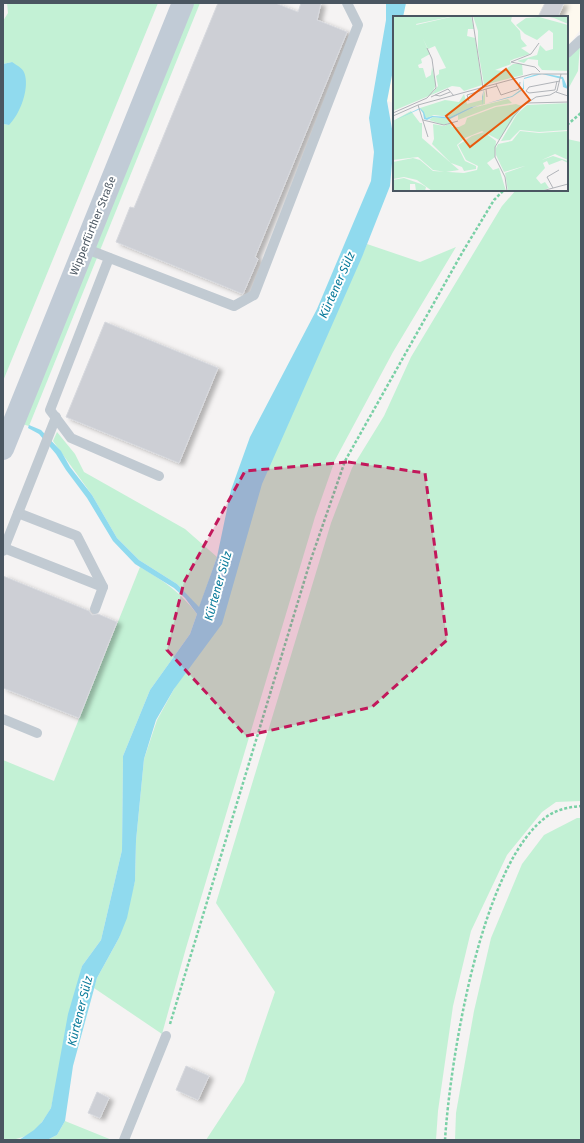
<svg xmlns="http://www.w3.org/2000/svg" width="584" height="1143" viewBox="0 0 584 1143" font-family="'Fira Sans',sans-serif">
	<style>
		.commercial { fill: #fdf9ef }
		.green { fill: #c3f1d5 }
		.water { fill: #90daee }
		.building { fill: #cdcfd5; stroke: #d7d9de; filter: url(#shadow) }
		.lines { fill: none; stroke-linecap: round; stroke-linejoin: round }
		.path { stroke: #7ad0a6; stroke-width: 2.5; stroke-dasharray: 3 2; stroke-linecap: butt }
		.lane { stroke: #c1cad2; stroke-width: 10 }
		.secondary { stroke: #c1cbd6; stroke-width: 22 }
		.marked { fill: #c2185b; fill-opacity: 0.2; stroke: #c2185b; stroke-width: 3; stroke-dasharray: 8 5; stroke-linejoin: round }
		.labels { text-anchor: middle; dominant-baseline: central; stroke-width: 4; stroke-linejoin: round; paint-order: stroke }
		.street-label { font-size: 11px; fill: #4a5661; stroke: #fff }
		.water-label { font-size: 12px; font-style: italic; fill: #0c7c9b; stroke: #fff }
		.inset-road { fill: none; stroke: #b1b4b9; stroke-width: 1 }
		.view { fill: #e8590c; fill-opacity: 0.15; stroke: #e8590c; stroke-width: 2 }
		.inset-edge { fill: none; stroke: #4a5661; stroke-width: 2 }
	</style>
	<defs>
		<filter id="shadow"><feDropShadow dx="4.5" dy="2.5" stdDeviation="2" flood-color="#0004"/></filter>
	</defs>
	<rect width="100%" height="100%" fill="#f5f3f3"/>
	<g class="commercial">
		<path d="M406 3H581V29L567 47V17H403Z"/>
		<path d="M394 65V103L387 101Z"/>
	</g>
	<g class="green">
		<path d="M7 3H158L3 381V124L9 125 12 62 3 64V21L8 13Z"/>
		<path d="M193 3H200L29 426 22 424Z"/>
		<path d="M580 46 578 71 567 91V59Z"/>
		<path d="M567 139 581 142V801L556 802 542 812 507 855 471 931 453 1006 438 1111 436 1140H206L244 1082 275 992 216 903 331 523 352 468 384 416 411 357 502 206 516 190H567Z"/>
		<path d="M367 244 420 262 456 247 393 352 335 460 315 517 186 948 162 1034 94 988 97 978 119 938 135 881 136 841 144 759 157 720 174 689 242 547 261 484Z"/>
		<path d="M57 432 75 454 84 472 185 529 217 557 199 608 177 584 139 560 117 538 92 495 53 441Z"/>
		<path d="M140 567C163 580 181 593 197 614L190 634 150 690 123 756 122 850 101 940 82 966 51 1108C38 1130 29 1140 3 1140V760L54 781Z"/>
		<path d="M577 818H581V1140H455L456 1113 474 1011 491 938 522 864 544 835Z"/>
		<path d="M65 1121 112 1140H47L57 1135Z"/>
	</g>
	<g class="water">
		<path d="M386 3H406L403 17H394V65L387 101 394 140 390 186 362 257 262 484 222 624 174 689 156 720 144 759 136 841 135 881 127 918 119 938 97 978 73 1066 65 1121 57 1135 47 1140H19L34 1130 42 1122 51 1108 68 1014 82 966 101 940 122 850 123 756 150 690 190 634 197 614 185 598 174 588 135 564 113 541 87 498 66 470 56 454 39 434 28 428 29 425 41 430 61 451 70 467 92 495 117 538 139 560 177 584 199 607 217 557 231 490 250 437 317 309 371 181 374 152 369 118 386 20Z"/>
		<path d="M12 62C18 66 24 69 25 75 29 90 20 114 9 125L3 124V64Z"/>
	</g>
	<g class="building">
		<path d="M218 3H275L298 12 301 3H321L317 20 347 32 255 257 258 259 243 294 116 242 130 207 134 208Z"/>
		<path d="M545 3H564L558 17H538Z"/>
		<path d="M105 322 218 368 179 463 66 417Z"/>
		<path d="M3 576 89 611 92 615 98 614 117 622 79 718 3 688Z"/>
		<path d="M186 1066 209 1076 198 1100 176 1090Z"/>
		<path d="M97 1092 109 1098 100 1118 88 1113Z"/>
	</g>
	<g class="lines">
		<g class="path">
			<path d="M567 125 581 113"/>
			<path d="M170 1024 310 562 345 461 462 253 494 200 504 190"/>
			<path d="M445 1140C450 1062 481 860 549 815 559 809 570 807 581 806"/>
		</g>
		<g class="lane">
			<path d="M567 53 581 40"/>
			<path d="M84 248 234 306 254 295 358 25 347 3"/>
			<path d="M109 258 50 410 71 438 159 476"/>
			<path d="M18 513 77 536 103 587"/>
			<path d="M4 548 103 587 95 609"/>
			<path d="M3 551 56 417"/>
			<path d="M3 719 37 733"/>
			<path d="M124 1140 166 1036"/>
		</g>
		<path class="secondary" d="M3 449 183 3"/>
	</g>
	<path class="marked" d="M348 462 425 473 447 640 372 707 246 736 167 650 184 582 245 471Z"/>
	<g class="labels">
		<g class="street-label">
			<text transform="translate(93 226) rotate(-68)">Wipperfürther Straße</text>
		</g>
		<g class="water-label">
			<text transform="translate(337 285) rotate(-66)">Kürtener Sülz</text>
			<text transform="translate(218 586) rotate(-74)">Kürtener Sülz</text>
			<text transform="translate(80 1011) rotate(-76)">Kürtener Sülz</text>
		</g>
	</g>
	<g transform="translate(393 16)">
		<rect width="175" height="175" fill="#f5f3f3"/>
		<path d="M0 0H61L23 8 37 38 28 43 29 47 25 49 26 52H30L33 62 38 59 39 51 43 69 38 79 0 95ZM62 0H78L81 13H75L74 20 82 22 89 69 71 75 67 71 59 70 38 79 45 70 43 60 46 58V54L53 52 42 30 35 33 23 9ZM80 0H119L118 5 127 15 128 23 134 30 128 32 137 38 121 43 117 45 118 48 102 54 110 55 120 48H129L130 59 91 69 85 34V15ZM151 0H175V8L161 2ZM146 1 175 9V55L149 54 145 49V44L135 43 131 47 124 45 144 39 147 29 153 35 160 33V17L156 14 144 24 132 18 123 9 133 2ZM92 74V88L78 91 57 101 41 99 33 102 27 92 52 84 66 86 71 78 74 88 89 84ZM115 83 119 87 102 90 65 104V99L79 92ZM175 87V114L146 116 127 114 117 124 108 125 124 98 134 89ZM123 88 129 90 106 124 89 115 72 122 64 129 72 145 83 150V153L71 155 69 151 58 147 39 128 41 123 40 108 51 110 58 107 59 111H66L72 108 74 102 103 91ZM18 95 27 107H29V122L66 154 53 156 40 154 25 141 0 144V105ZM40 101 57 103 58 106 51 109 36 104ZM127 115 146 117 175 115V144L162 138 142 147 111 156 103 139V132L105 128 119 125ZM91 116 103 125 102 141 94 147 100 154 106 152 113 175H39L24 164 11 161 0 163V146L20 142 27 144 40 155 71 157 84 154 85 150 73 144 65 129 79 120ZM160 140 175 145V147L169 144 156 149 154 145 150 147 152 152 143 162 148 168 152 166 156 172 148 175H115L112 157ZM11 162 28 168 33 171 32 175H23L22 168H17V175H0V164Z" fill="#c3f1d5"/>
		<path d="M144 58H154L170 61 175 73 170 71 169 63 149 58 131 63V73L119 81 81 91 57 103 40 101 34 104 31 103 30 97 27 93 0 105 27 92 31 96 33 102 39 100 57 101 78 91 89 89V81L91 72 89 89 119 80 130 72 131 62Z" fill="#90daee"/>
		<path class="inset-road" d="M79 0 90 72M146 27 138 38 118 46 142 51 147 56M164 65 162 74 136 77 133 75 136 71 167 65M103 68 108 79 126 73 127 66M163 76 175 80M42 79 47 80 57 76M38 81 55 73 61 80M94 81 93 73 104 70M76 85 74 79 93 73M134 87 175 86M25 89 35 121M0 97 34 82 43 72 39 43 34 32M0 100 25 89 139 58H175M30 104 51 109 65 105M160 172 154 161 166 154M114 175 112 161 102 141V131L120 101 131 89 143 81 157 79 164 75 168 58M149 175 175 168"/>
		<path class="view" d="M113 53 137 84 77 131 53 100Z"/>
		<rect width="175" height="175" class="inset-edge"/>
	</g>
	<rect width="584" height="1143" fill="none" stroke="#4a5661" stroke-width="8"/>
</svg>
